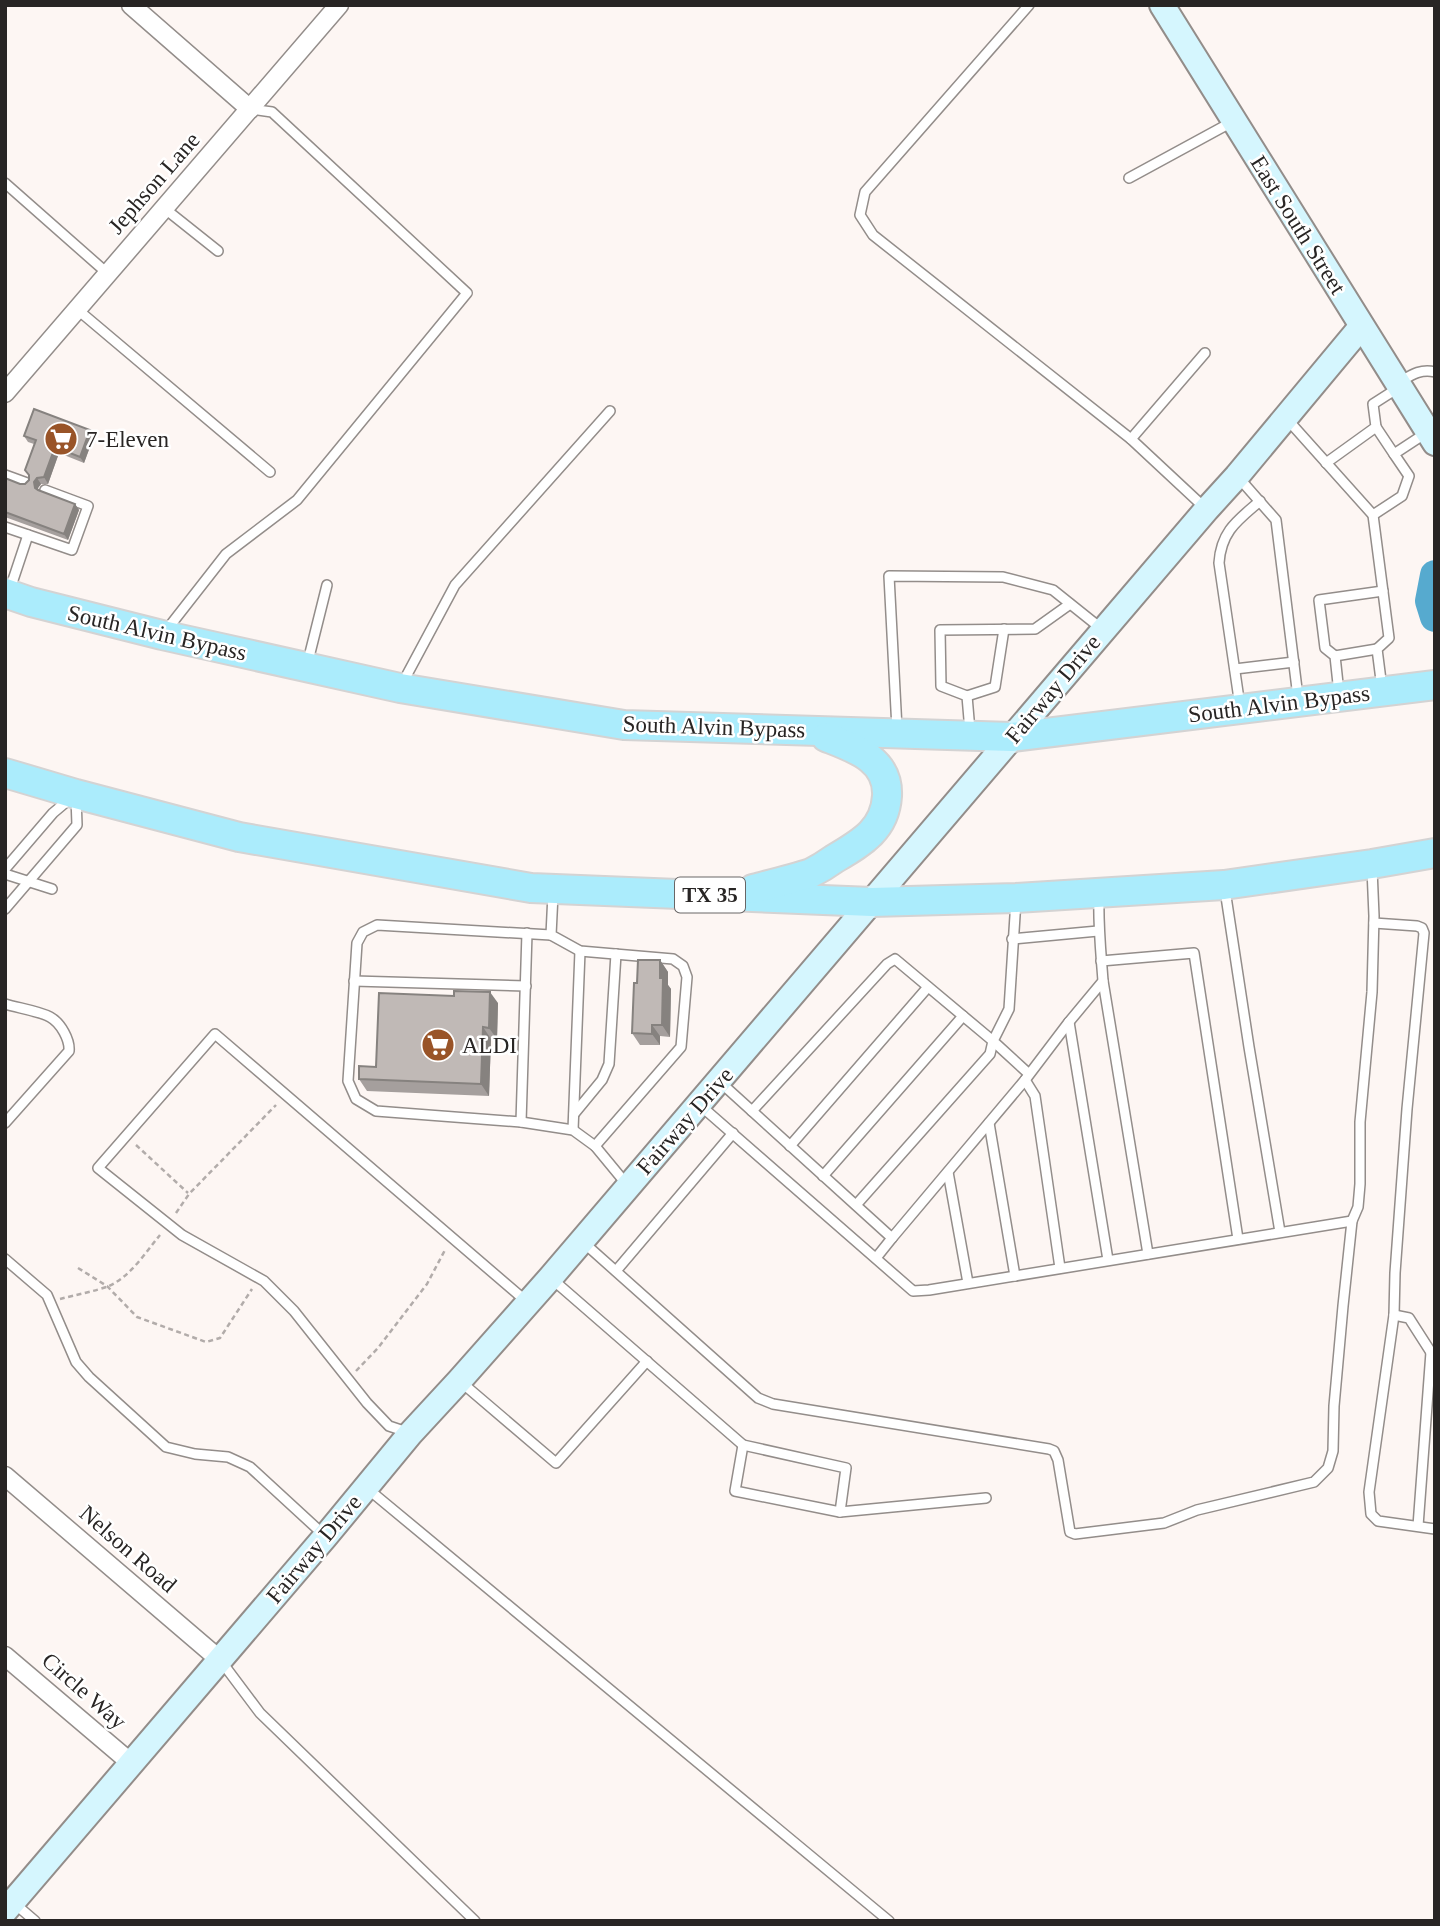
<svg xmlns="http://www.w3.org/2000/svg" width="1440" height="1926" viewBox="0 0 1440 1926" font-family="Georgia,serif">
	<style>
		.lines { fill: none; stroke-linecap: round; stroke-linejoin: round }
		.river { stroke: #56aacf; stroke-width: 30 }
		.lane-casing { stroke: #938d8a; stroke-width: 12 }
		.street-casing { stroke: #938d8a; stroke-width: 21 }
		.secondary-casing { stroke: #938d8a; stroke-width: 28 }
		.primary-casing { stroke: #d4d3d3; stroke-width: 32 }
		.path { stroke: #b2acaa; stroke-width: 2.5; stroke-dasharray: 5 3.5; stroke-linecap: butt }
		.lane { stroke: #fff; stroke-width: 9 }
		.street { stroke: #fff; stroke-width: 18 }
		.secondary { stroke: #d5f6fe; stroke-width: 24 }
		.primary { stroke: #abecfc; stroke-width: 28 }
		.wall { fill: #a59f9d }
		.shaded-wall { fill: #86827f }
		.building { fill: #c0b9b6; stroke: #86827f; stroke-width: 2 }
		.labels { text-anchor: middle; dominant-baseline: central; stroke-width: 5; stroke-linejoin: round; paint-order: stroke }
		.shield { fill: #fff; stroke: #686666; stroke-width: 2 }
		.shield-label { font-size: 21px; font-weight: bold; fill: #282524 }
		.street-label { font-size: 23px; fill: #282524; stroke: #fff }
		.poi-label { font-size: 23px; fill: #282524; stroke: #fff; text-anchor: start }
	</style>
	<rect width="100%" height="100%" fill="#fdf6f3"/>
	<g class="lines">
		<path class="river" d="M1435 575 1430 601 1435 617"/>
		<defs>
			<g id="lane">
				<path d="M1029 5 865 192 860 215 873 235 1131 439 1205 508"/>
				<path d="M1129 178 1232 122"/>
				<path d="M5 183 107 273"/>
				<path d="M164 208 218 251"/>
				<path d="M78 310 270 472"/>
				<path d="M1398 383C1410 376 1420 368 1435 372"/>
				<path d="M1287 419 1373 515 1389 638 1377 649 1382 688"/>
				<path d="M1376 427 1394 454"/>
				<path d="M1131 439 1205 353"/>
				<path d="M1326 463 1376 427 1373 404 1398 388"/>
				<path d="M5 475 27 483"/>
				<path d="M1239 478 1276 520 1298 697"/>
				<path d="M1373 515 1402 496 1409 476 1394 454 1426 433"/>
				<path d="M5 527 72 550 88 506 45 490"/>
				<path d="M10 589 28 535"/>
				<path d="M165 632 226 554 297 500 467 293 272 112 250 109"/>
				<path d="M1335 656 1377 649"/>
				<path d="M307 665 327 585"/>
				<path d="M1235 669 1294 662"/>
				<path d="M402 684 455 585 610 411"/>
				<path d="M1339 693 1335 656 1325 648 1319 600 1383 591"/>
				<path d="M967 696 995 687 1004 629"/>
				<path d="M1240 706 1219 563C1221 531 1238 520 1260 501"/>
				<path d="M897 729 889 576 1003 577 1053 590 1103 630"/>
				<path d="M970 731 967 696 941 686 940 630 1035 629 1070 604"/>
				<path d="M5 869 53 813 72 797"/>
				<path d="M5 874 52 889"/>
				<path d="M1225 890 1249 1047 1280 1232"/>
				<path d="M553 894 551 935 580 951 673 959 683 966 687 977 681 1047 595 1146 628 1186"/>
				<path d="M1016 900 1009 1009 993 1041 1029 1074"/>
				<path d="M5 909 77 825 76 797"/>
				<path d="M1374 923 1417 926 1422 928 1424 933 1407 1109 1395 1273 1394 1315 1369 1492 1371 1514 1378 1521 1435 1529"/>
				<path d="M551 935 377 925 363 932 357 943 348 1081 356 1099 376 1111 521 1122 573 1130 595 1146"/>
				<path d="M1012 939 1098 931"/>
				<path d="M1101 961 1194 953 1238 1239"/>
				<path d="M354 981 526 986"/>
				<path d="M1103 981 1148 1254"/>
				<path d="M5 1004C18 1008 39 1011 50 1017 61 1023 70 1040 69 1051L5 1123"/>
				<path d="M1069 1022 1108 1260"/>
				<path d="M1025 1080 1035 1096 1060 1268"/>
				<path d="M720 1082 892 1238 1025 1080 1069 1022 1103 981C1101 953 1098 926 1099 897"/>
				<path d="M701 1106 913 1291 929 1290 1352 1221"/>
				<path d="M752 1111 887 964 895 959 993 1041 990 1054 856 1205"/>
				<path d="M574 1114 602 1080 609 1064 616 954"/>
				<path d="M521 1122 527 933"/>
				<path d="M989 1123 1015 1276"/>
				<path d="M573 1130 580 951"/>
				<path d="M790 1146 928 987"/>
				<path d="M948 1172 968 1283"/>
				<path d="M823 1176 963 1016"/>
				<path d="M583 1242 758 1398 773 1404 1049 1449 1054 1451 1058 1460 1070 1532 1075 1534 1164 1523 1197 1510 1314 1482 1328 1468 1333 1451 1334 1406 1343 1306 1352 1221 1358 1207 1360 1184V1122L1372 992 1374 916 1372 869"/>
				<path d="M876 1258 892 1238"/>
				<path d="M5 1259 47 1295 76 1362 89 1377 166 1447 195 1454 228 1457 250 1467 324 1535"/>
				<path d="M616 1271 733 1133"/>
				<path d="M552 1279 743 1445 846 1468 840 1512"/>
				<path d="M1394 1315 1409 1318 1434 1357"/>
				<path d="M461 1382 556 1463 647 1361"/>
				<path d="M407 1432 389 1426 367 1403 294 1311 264 1281 182 1235 98 1168 215 1034 527 1302"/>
				<path d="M743 1445 735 1491 840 1512 986 1498"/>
				<path d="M368 1489 889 1921"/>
				<path d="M1418 1526 1431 1352"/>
				<path d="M221 1661 260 1713 475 1921"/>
				<path d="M14 1903 35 1921"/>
			</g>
			<g id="street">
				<path d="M131 5 250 109"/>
				<path d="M5 393 339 5"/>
				<path d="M5 1476 220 1660"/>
				<path d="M5 1656 131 1763"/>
			</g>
			<g id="secondary">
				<path d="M1162 5 1435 443"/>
				<path d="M5 1911 325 1537 410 1434 459 1381 551 1277 1207 509 1237 476 1361 327"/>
			</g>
			<g id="primary">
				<path d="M5 593 31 602 162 635 400 688 624 725 1012 737 1435 685"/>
				<path d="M5 773 76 794 239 837 531 888 872 902 1016 898 1224 885 1372 864 1435 853"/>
				<path d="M753 889C772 884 792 879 811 873 819 869 827 864 834 859 861 843 885 830 887 796 889 759 854 748 826 737"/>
			</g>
		</defs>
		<use href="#lane" class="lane-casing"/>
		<use href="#street" class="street-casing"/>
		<use href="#secondary" class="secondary-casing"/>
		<use href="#primary" class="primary-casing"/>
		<g class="path">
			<path d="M136 1145 188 1193"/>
			<path d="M176 1213 189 1194 276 1105"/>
			<path d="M78 1268 107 1286 137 1317 206 1342 220 1338 252 1289"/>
			<path d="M60 1299C75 1295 96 1291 109 1286 131 1276 145 1253 160 1235"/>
			<path d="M356 1371 378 1348 427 1284 445 1250"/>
		</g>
		<use href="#lane" class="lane"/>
		<use href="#street" class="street"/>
		<use href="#secondary" class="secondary"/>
		<use href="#primary" class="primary"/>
	</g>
	<g class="wall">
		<path d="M24 436H94L84 463 59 453 48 484H41L38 488 39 491 75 504 79 510 68 540 5 517V478L20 484H25L29 480V476L25 470 34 444 28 442Z"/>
		<path d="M660 960 668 972V985L671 989 670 1037 660 1036V1045H640L632 1033 637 983Z"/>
		<path d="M454 996 498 1003 497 1039H491L489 1096 367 1091 359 1079 376 1067Z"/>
	</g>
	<g class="shaded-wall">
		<path d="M90 430 94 436 84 463 80 457Z"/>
		<path d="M55 447 59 453 48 484 44 477Z"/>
		<path d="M37 478 41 484 38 488 39 494 35 488 34 482Z"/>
		<path d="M75 504 79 510 68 540 64 534Z"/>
		<path d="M660 960 668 972V985L671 989 670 1037 662 1025Z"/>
		<path d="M490 992 498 1003 497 1039 489 1028Z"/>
		<path d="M652 1025 660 1036V1045L652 1034Z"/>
		<path d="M483 1027 491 1039 489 1096 481 1084Z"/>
	</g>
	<g class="building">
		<path d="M34 409 90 430 80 457 55 447 44 477 37 478 34 482 35 488 38 490 75 504 64 534 5 512V478L20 484H25L29 480V475L25 470 36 440 24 436Z"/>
		<path d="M638 960H660V978H663L662 1025H652V1034L632 1033 634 983H637Z"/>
		<path d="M454 991 490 992 489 1028 483 1027 481 1084 359 1079V1066L376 1067 379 993 454 996Z"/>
	</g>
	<defs>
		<symbol id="supermarket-disc" viewBox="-11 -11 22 22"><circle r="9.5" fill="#995428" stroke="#fff"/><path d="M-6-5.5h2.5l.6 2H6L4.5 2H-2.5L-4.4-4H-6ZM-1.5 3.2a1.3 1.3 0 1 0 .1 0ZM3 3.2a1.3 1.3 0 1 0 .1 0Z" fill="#fff"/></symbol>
	</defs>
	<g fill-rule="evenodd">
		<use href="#supermarket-disc" x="42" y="420" width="38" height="38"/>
		<use href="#supermarket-disc" x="419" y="1026" width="38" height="38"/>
	</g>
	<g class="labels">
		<rect class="shield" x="675" y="877.5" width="70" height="35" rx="5"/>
		<g class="shield-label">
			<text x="710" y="895">TX 35</text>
		</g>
		<g class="street-label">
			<text transform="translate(154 183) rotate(-49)">Jephson Lane</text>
			<text transform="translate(1298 225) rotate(58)">East South Street</text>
			<text transform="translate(157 633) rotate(13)">South Alvin Bypass</text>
			<text transform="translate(1053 689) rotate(-50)">Fairway Drive</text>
			<text transform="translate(1279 704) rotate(-7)">South Alvin Bypass</text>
			<text transform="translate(714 727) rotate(2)">South Alvin Bypass</text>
			<text transform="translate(685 1121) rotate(-49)">Fairway Drive</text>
			<text transform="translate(128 1549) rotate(41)">Nelson Road</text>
			<text transform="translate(314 1549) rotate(-50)">Fairway Drive</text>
			<text transform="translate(84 1691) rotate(41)">Circle Way</text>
		</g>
		<g class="poi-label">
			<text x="86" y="439">7-Eleven</text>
			<text x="462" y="1045">ALDI</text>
		</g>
	</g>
	<rect width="1440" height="1926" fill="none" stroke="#282524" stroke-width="14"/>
</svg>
